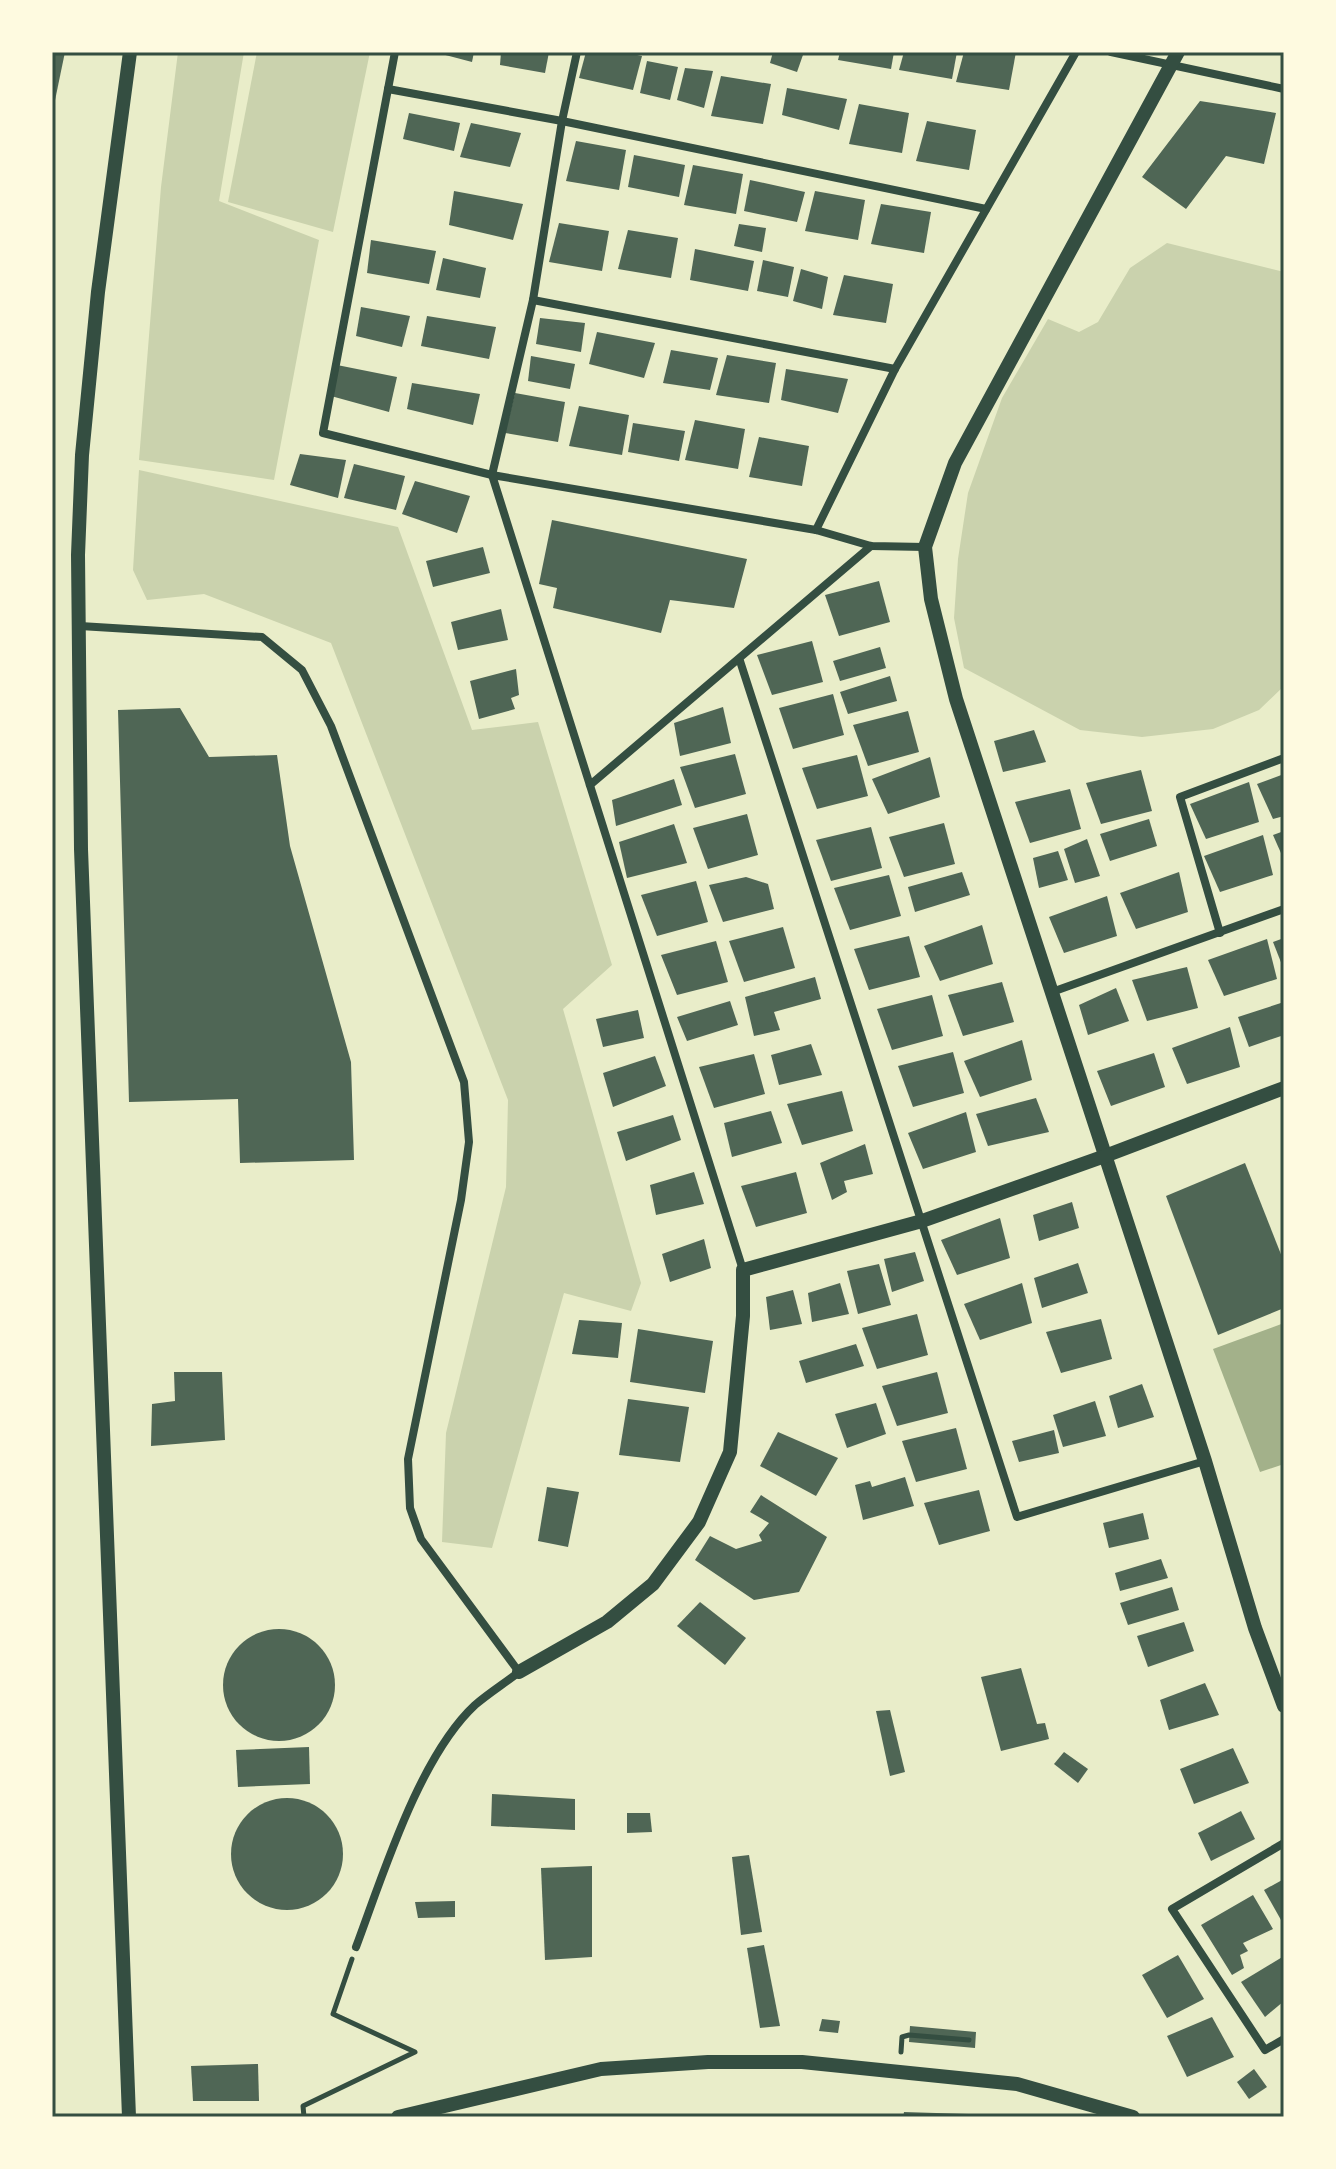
<svg xmlns="http://www.w3.org/2000/svg" width="1336" height="2169" viewBox="0 0 1336 2169" font-family="'Noto Serif',serif">
	<style>
		.green { fill: #cad2ad }
		.water { fill: #a3b18a }
		.building { fill: #4f6655 }
		.lines { fill: none; stroke-linecap: round; stroke-linejoin: round }
		.path { stroke: #344e41; stroke-width: 5 }
		.minor { stroke: #344e41; stroke-width: 8 }
		.tertiary { stroke: #344e41; stroke-width: 14 }
		.neatline { fill: none; stroke: #344e41; stroke-width: 3 }
	</style>
	<rect width="100%" height="100%" fill="#e9edc9"/>
	<g class="green">
		<path d="M178 52H244L219 201 319 240 274 480 139 460 161 187Z"/>
		<path d="M257 52H370L333 232 228 202Z"/>
		<path d="M1167 243 1284 272V686L1259 710 1213 729 1142 737 1080 730 964 668 954 618 958 559 968 493 1002 398 1048 319 1079 332 1098 322 1130 268Z"/>
		<path d="M139 470 398 527 472 730 538 722 612 965 563 1009 641 1283 631 1311 564 1293 492 1548 442 1542 446 1433 506 1187 508 1100 331 643 204 594 147 600 133 570Z"/>
	</g>
	<path class="water" d="M1284 1323V1464L1260 1472 1213 1349Z"/>
	<g class="building">
		<path d="M52 52H65L53 110H52Z"/>
		<path d="M434 52H474L472 62Z"/>
		<path d="M501 52H549L545 73 500 65Z"/>
		<path d="M586 52H623L642 56 633 90 579 78Z"/>
		<path d="M773 52H804L797 72 770 63Z"/>
		<path d="M840 52H894L891 69 838 60Z"/>
		<path d="M904 52H957L952 79 899 70Z"/>
		<path d="M964 52H1016L1009 90 956 82Z"/>
		<path d="M647 61 678 67 670 100 640 93Z"/>
		<path d="M685 68 713 71 704 108 677 100Z"/>
		<path d="M721 76 771 84 763 124 711 116Z"/>
		<path d="M787 88 847 99 839 130 782 115Z"/>
		<path d="M1200 101 1276 113 1264 164 1226 156 1186 209 1142 177Z"/>
		<path d="M859 104 909 113 902 153 849 144Z"/>
		<path d="M409 113 460 123 454 151 403 139Z"/>
		<path d="M927 121 976 130 969 170 916 161Z"/>
		<path d="M471 123 521 133 510 167 460 157Z"/>
		<path d="M576 141 626 150 619 190 566 181Z"/>
		<path d="M634 155 685 165 679 197 628 187Z"/>
		<path d="M693 165 743 174 736 214 684 205Z"/>
		<path d="M750 180 805 192 797 222 744 211Z"/>
		<path d="M454 191 523 204 513 240 449 225Z"/>
		<path d="M815 191 865 200 858 240 805 231Z"/>
		<path d="M881 204 931 212 924 253 871 244Z"/>
		<path d="M559 223 609 231 602 271 549 262Z"/>
		<path d="M739 224 766 228 762 252 734 246Z"/>
		<path d="M628 230 678 238 671 278 618 269Z"/>
		<path d="M371 240 436 251 429 284 367 273Z"/>
		<path d="M695 249 754 261 748 291 690 280Z"/>
		<path d="M443 258 486 268 480 298 436 290Z"/>
		<path d="M763 260 794 267 788 297 757 291Z"/>
		<path d="M801 269 828 277 822 309 793 301Z"/>
		<path d="M844 275 893 284 886 323 833 315Z"/>
		<path d="M361 307 410 316 402 347 356 336Z"/>
		<path d="M427 316 496 327 489 359 421 346Z"/>
		<path d="M540 318 585 323 581 352 536 344Z"/>
		<path d="M597 332 655 343 644 378 589 364Z"/>
		<path d="M671 350 718 358 710 390 663 383Z"/>
		<path d="M727 355 776 363 769 403 716 395Z"/>
		<path d="M531 356 575 364 570 389 528 381Z"/>
		<path d="M337 365 397 377 389 412 331 396Z"/>
		<path d="M786 369 848 379 838 413 781 400Z"/>
		<path d="M412 383 480 394 473 425 407 409Z"/>
		<path d="M515 393 565 402 558 442 505 433Z"/>
		<path d="M579 406 629 415 622 455 569 446Z"/>
		<path d="M695 420 745 429 738 469 685 460Z"/>
		<path d="M633 423 685 431 679 461 628 452Z"/>
		<path d="M759 437 809 446 802 486 749 477Z"/>
		<path d="M300 454 346 460 338 498 290 485Z"/>
		<path d="M354 464 405 476 396 510 344 498Z"/>
		<path d="M415 481 470 496 457 533 402 514Z"/>
		<path d="M552 520 747 559 734 608 670 600 661 633 553 608 557 588 539 584Z"/>
		<path d="M483 547 490 573 433 587 426 561Z"/>
		<path d="M879 581 890 622 839 636 825 595Z"/>
		<path d="M501 609 508 640 458 650 451 622Z"/>
		<path d="M812 641 823 682 772 695 757 655Z"/>
		<path d="M880 647 886 668 840 681 833 661Z"/>
		<path d="M516 669 519 695 511 698 515 709 479 719 470 681Z"/>
		<path d="M890 676 897 701 848 714 840 692Z"/>
		<path d="M833 694 844 735 793 749 779 708Z"/>
		<path d="M723 707 731 743 680 756 674 723Z"/>
		<path d="M180 708 209 757 277 755 290 846 351 1062 354 1160 240 1163 238 1099 129 1102 118 710Z"/>
		<path d="M908 711 919 752 868 766 853 725Z"/>
		<path d="M1034 730 1046 762 1003 772 994 741Z"/>
		<path d="M735 754 746 794 695 808 680 767Z"/>
		<path d="M857 755 868 796 817 809 802 768Z"/>
		<path d="M930 757 940 797 888 814 872 779Z"/>
		<path d="M1141 770 1152 811 1101 824 1086 783Z"/>
		<path d="M1284 774V816L1273 819 1257 784Z"/>
		<path d="M674 779 682 805 616 826 612 800Z"/>
		<path d="M1249 782 1259 822 1206 839 1190 804Z"/>
		<path d="M1070 789 1081 829 1030 843 1015 802Z"/>
		<path d="M747 814 758 855 708 869 693 828Z"/>
		<path d="M1149 819 1157 846 1110 861 1100 834Z"/>
		<path d="M944 823 955 864 904 877 889 837Z"/>
		<path d="M674 824 687 863 627 878 619 842Z"/>
		<path d="M871 827 882 868 831 881 816 840Z"/>
		<path d="M1284 831V860L1273 835Z"/>
		<path d="M1263 835 1273 875 1220 892 1204 856Z"/>
		<path d="M1087 839 1100 876 1075 883 1064 849Z"/>
		<path d="M1058 851 1068 880 1039 888 1033 858Z"/>
		<path d="M962 872 970 895 915 912 908 887Z"/>
		<path d="M1179 872 1188 912 1136 929 1120 893Z"/>
		<path d="M889 875 901 916 850 930 834 888Z"/>
		<path d="M746 877 768 884 774 909 723 922 709 885Z"/>
		<path d="M696 881 708 922 657 936 641 895Z"/>
		<path d="M1107 896 1117 936 1064 953 1049 917Z"/>
		<path d="M982 925 993 964 940 981 924 946Z"/>
		<path d="M783 927 795 968 744 982 729 941Z"/>
		<path d="M909 936 920 977 869 990 854 949Z"/>
		<path d="M1284 938V970L1273 942Z"/>
		<path d="M1267 939 1277 979 1224 996 1208 960Z"/>
		<path d="M716 941 728 982 677 995 661 955Z"/>
		<path d="M1187 967 1198 1008 1147 1021 1132 980Z"/>
		<path d="M815 977 821 999 774 1012 780 1030 754 1036 745 997Z"/>
		<path d="M1002 982 1014 1022 963 1036 948 995Z"/>
		<path d="M1116 988 1129 1021 1088 1035 1079 1005Z"/>
		<path d="M932 995 943 1036 892 1050 877 1009Z"/>
		<path d="M730 1001 738 1025 687 1041 677 1017Z"/>
		<path d="M1284 1002V1035L1249 1047 1238 1017Z"/>
		<path d="M638 1010 644 1038 603 1047 596 1019Z"/>
		<path d="M1230 1027 1240 1067 1187 1084 1172 1048Z"/>
		<path d="M1022 1040 1032 1080 980 1097 964 1061Z"/>
		<path d="M811 1044 822 1075 779 1085 771 1055Z"/>
		<path d="M953 1052 964 1093 913 1107 898 1066Z"/>
		<path d="M1154 1053 1165 1087 1111 1106 1097 1071Z"/>
		<path d="M754 1054 765 1094 714 1108 699 1067Z"/>
		<path d="M655 1056 666 1086 613 1107 603 1073Z"/>
		<path d="M842 1091 853 1131 802 1145 787 1104Z"/>
		<path d="M1036 1098 1049 1132 988 1146 976 1114Z"/>
		<path d="M771 1111 782 1143 732 1157 724 1123Z"/>
		<path d="M966 1112 976 1152 923 1169 908 1133Z"/>
		<path d="M673 1115 681 1140 626 1161 617 1132Z"/>
		<path d="M865 1144 873 1174 844 1181 847 1192 832 1200 820 1163Z"/>
		<path d="M1245 1163 1284 1262V1308L1218 1335 1166 1196Z"/>
		<path d="M694 1172 704 1204 656 1215 650 1185Z"/>
		<path d="M796 1172 807 1213 756 1227 741 1186Z"/>
		<path d="M1072 1202 1079 1228 1039 1241 1033 1215Z"/>
		<path d="M1000 1218 1010 1258 957 1275 941 1240Z"/>
		<path d="M704 1239 711 1268 670 1282 662 1254Z"/>
		<path d="M915 1252 924 1281 892 1292 884 1259Z"/>
		<path d="M1078 1263 1088 1293 1042 1308 1034 1278Z"/>
		<path d="M879 1264 891 1305 858 1314 847 1271Z"/>
		<path d="M840 1283 849 1314 812 1322 808 1293Z"/>
		<path d="M1022 1283 1032 1323 980 1340 964 1304Z"/>
		<path d="M793 1290 802 1324 770 1330 766 1297Z"/>
		<path d="M917 1314 928 1355 877 1369 862 1328Z"/>
		<path d="M1101 1319 1112 1359 1061 1373 1046 1332Z"/>
		<path d="M579 1320 622 1323 618 1358 572 1354Z"/>
		<path d="M638 1329 713 1341 705 1393 630 1382Z"/>
		<path d="M856 1344 864 1366 806 1383 799 1361Z"/>
		<path d="M174 1372H222L225 1440 151 1446 152 1404 175 1401Z"/>
		<path d="M937 1372 948 1413 897 1426 882 1386Z"/>
		<path d="M1142 1384 1154 1417 1118 1428 1109 1396Z"/>
		<path d="M628 1399 689 1407 680 1462 619 1455Z"/>
		<path d="M1095 1401 1106 1436 1063 1447 1053 1415Z"/>
		<path d="M876 1403 886 1434 847 1448 835 1414Z"/>
		<path d="M956 1428 967 1469 916 1482 902 1441Z"/>
		<path d="M1054 1430 1059 1453 1019 1462 1012 1441Z"/>
		<path d="M778 1432 838 1458 816 1496 760 1466Z"/>
		<path d="M905 1477 914 1506 863 1520 855 1485 870 1481 872 1487Z"/>
		<path d="M547 1487 579 1492 568 1547 538 1541Z"/>
		<path d="M979 1490 990 1531 939 1545 924 1503Z"/>
		<path d="M761 1495 827 1537 799 1592 754 1600 695 1560 710 1536 736 1549 762 1541 759 1535 769 1523 750 1512Z"/>
		<path d="M1143 1513 1149 1539 1109 1548 1103 1523Z"/>
		<path d="M1161 1559 1168 1578 1120 1591 1115 1573Z"/>
		<path d="M1172 1587 1179 1610 1128 1625 1120 1603Z"/>
		<path d="M700 1602 746 1638 725 1665 677 1626Z"/>
		<path d="M1184 1622 1194 1651 1148 1667 1137 1636Z"/>
		<circle cx="279" cy="1685" r="56"/>
		<path d="M1021 1668 1037 1724 1045 1723 1049 1739 1001 1751 981 1677Z"/>
		<path d="M1205 1683 1219 1715 1169 1730 1160 1700Z"/>
		<path d="M890 1710 905 1772 890 1776 876 1711Z"/>
		<path d="M309 1747 310 1784 238 1787 236 1750Z"/>
		<path d="M1233 1748 1249 1783 1194 1804 1180 1769Z"/>
		<path d="M1064 1752 1088 1769 1078 1783 1054 1764Z"/>
		<path d="M492 1794 575 1799V1830L491 1826Z"/>
		<circle cx="287" cy="1854" r="56"/>
		<path d="M1241 1811 1255 1839 1211 1861 1198 1833Z"/>
		<path d="M627 1813H650L652 1832 627 1833Z"/>
		<path d="M749 1855 762 1932 741 1935 732 1857Z"/>
		<path d="M592 1866V1957L545 1960 541 1868Z"/>
		<path d="M1284 1879V1919L1281 1920 1264 1890Z"/>
		<path d="M1253 1895 1273 1929 1243 1943 1248 1951 1240 1955 1244 1968 1232 1975 1201 1925Z"/>
		<path d="M455 1901V1917L418 1918 415 1902Z"/>
		<path d="M764 1945 780 2026 760 2028 747 1948Z"/>
		<path d="M1178 1955 1204 1999 1167 2018 1142 1975Z"/>
		<path d="M1284 1956V2001L1265 2017 1241 1982Z"/>
		<path d="M1212 2017 1234 2057 1187 2077 1167 2036Z"/>
		<path d="M822 2019 840 2021 838 2033 819 2031Z"/>
		<path d="M910 2026 976 2032 975 2048 909 2042Z"/>
		<path d="M258 2064 259 2101H193L191 2066Z"/>
		<path d="M1254 2069 1267 2087 1249 2099 1237 2082Z"/>
		<path d="M904 2112 968 2114 967 2117H903Z"/>
	</g>
	<g class="lines">
		<g class="path">
			<path d="M901 2052 902 2037 909 2035 969 2040"/>
			<path d="M304 2117 303 2106 415 2052 333 2014 352 1959"/>
		</g>
		<g class="minor">
			<path d="M395 52 323 433 492 475 816 530 871 546 925 547"/>
			<path d="M577 52 562 121 533 300 492 475 743 1270"/>
			<path d="M1111 52 1284 89"/>
			<path d="M388 89 562 121 986 209"/>
			<path d="M533 300 895 369"/>
			<path d="M816 530 895 369 1076 52"/>
			<path d="M80 626 262 637 302 670 331 726 464 1082 469 1142 461 1200 408 1459 410 1508 421 1539 519 1672C505 1683 489 1693 475 1705 419 1757 383 1875 356 1947"/>
			<path d="M740 661 1017 1517 1205 1461"/>
			<path d="M590 785 871 546"/>
			<path d="M1220 933 1180 797 1284 758"/>
			<path d="M1052 992 1284 909"/>
			<path d="M1284 1843 1172 1909 1265 2050 1284 2039"/>
		</g>
		<g class="tertiary">
			<path d="M1178 52 955 463 925 547 931 599 956 699 1205 1461 1255 1628 1284 1706"/>
			<path d="M519 1672 607 1622 653 1584 699 1522 730 1452 743 1316V1270L922 1221 1105 1156 1284 1088"/>
			<path d="M129 2117 81 849 78 555 82 455 98 292 130 52"/>
			<path d="M398 2117 601 2069 708 2062H802L1017 2084 1133 2117"/>
		</g>
	</g>
	<rect width="1336" height="2169" fill="none" stroke="#fefae0" stroke-width="108"/>
	<rect x="54" y="54" width="1228" height="2061" class="neatline"/>
</svg>
